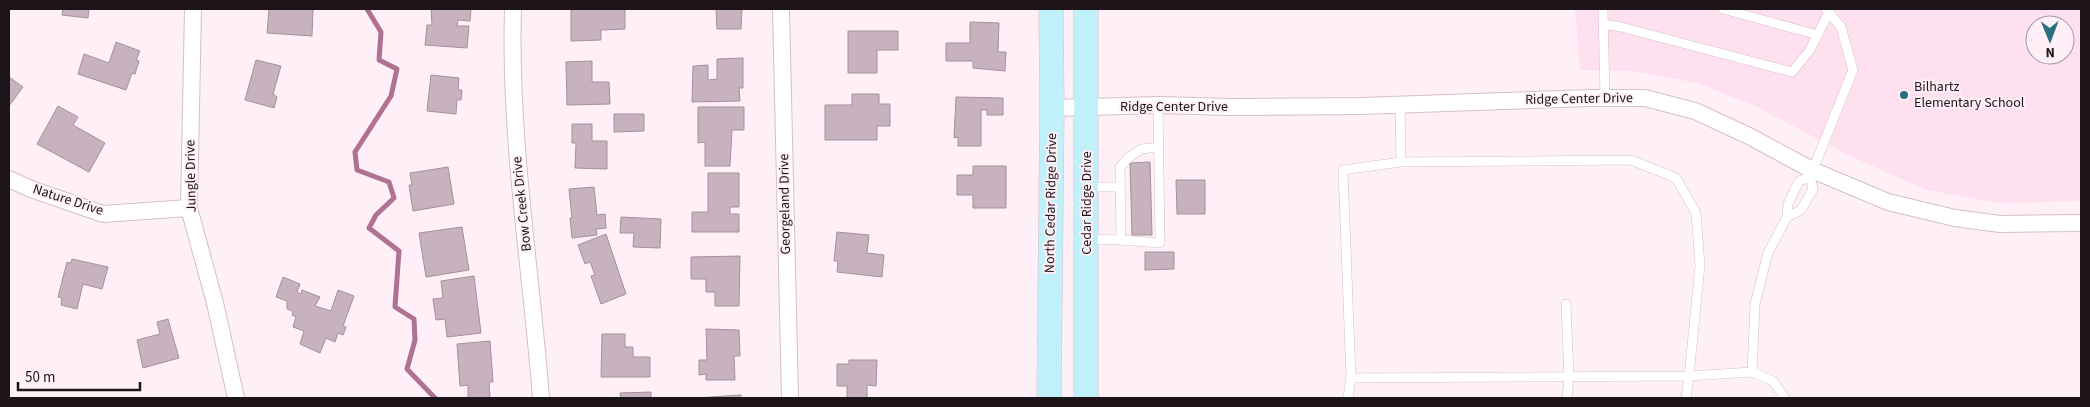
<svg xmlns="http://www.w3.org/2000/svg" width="2090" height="407" viewBox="0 0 2090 407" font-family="'Source Sans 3',sans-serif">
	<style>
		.built { fill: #ffe0ef; fill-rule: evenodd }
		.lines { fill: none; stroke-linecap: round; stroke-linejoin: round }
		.stream { stroke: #b07292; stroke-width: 5 }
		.building { fill: #c8b2bd; stroke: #a5909a }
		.service-casing { stroke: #d5bec9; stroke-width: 10 }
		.minor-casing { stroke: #d5bec9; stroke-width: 18 }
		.secondary-casing { stroke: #d5bec9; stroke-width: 25 }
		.service { stroke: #fff; stroke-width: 9 }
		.minor { stroke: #fff; stroke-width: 16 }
		.secondary { stroke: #c0f1fa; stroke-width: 24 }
		.poi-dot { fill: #2a6f7e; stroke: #fff0f7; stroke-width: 2 }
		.labels { text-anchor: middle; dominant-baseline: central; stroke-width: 4; stroke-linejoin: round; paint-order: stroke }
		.poi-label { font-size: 14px; fill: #1c1418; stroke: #fff0f7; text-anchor: start }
		.street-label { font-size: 14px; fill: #1c1418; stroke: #fff0f7 }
	</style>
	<rect width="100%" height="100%" fill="#fff0f7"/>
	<path class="built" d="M1575 9H2081V201L1999 203 1926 190 1848 155 1755 106 1697 83 1631 71 1580 70ZM2035 25H2065V55H2035Z"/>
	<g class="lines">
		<path class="stream" d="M367 9 381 32 379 60 397 69 391 96 355 152 357 170 389 182 394 198 376 215 369 228 399 251 395 307 414 319 415 340 407 369 435 398"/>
	</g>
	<g class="building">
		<path d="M63 9H89L88 18 62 15Z"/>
		<path d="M269 9H313L312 36 267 33Z"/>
		<path d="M431 9H471L470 21 458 20 457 26H469L467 48 425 45 427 25H432Z"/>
		<path d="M571 9H625V29L601 30V40L571 41Z"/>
		<path d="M716 9H742L741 29H717Z"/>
		<path d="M970 22 999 23 998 52H1006L1005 71 973 68V61H946V43H970Z"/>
		<path d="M848 31H898V50H877V73H848Z"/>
		<path d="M116 42 140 51 136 60 139 61 135 74 132 73 126 90 78 74 84 54 109 63Z"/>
		<path d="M743 58V88H739L740 101 692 102 693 66 708 65V80L717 79V59Z"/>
		<path d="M256 60 281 66 273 94 277 97 274 108 245 100Z"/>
		<path d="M592 61V82H609L610 104 567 105 566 62Z"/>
		<path d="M431 75 459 78 458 90H462L461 100H457L456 114 427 111Z"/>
		<path d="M9 77 23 87 9 106Z"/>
		<path d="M852 94H879V104H890V126H877V140H825V105H852Z"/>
		<path d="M956 97 1003 98V115H987V110H981V146H958V137L954 138Z"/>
		<path d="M58 106 78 117 73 125 105 143 89 172 37 144Z"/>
		<path d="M698 107H744V130H732L730 166H705V142L698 143Z"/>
		<path d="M614 114H644V131L614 132Z"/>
		<path d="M572 124H592V141H607V169L575 168 576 143H572Z"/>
		<path d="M1150 162 1152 235H1132L1130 163Z"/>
		<path d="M973 166H1006V208H973V195H957V175H973Z"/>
		<path d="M448 167 454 204 413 211 409 185H412L410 173Z"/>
		<path d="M708 173H739V207H730V214H739V232H692V212H708Z"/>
		<path d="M1176 180H1205V214H1177Z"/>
		<path d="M594 187 597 215 605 214 606 228 596 229 597 235 572 238 570 218H572L569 189Z"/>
		<path d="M621 217 661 219 660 248 633 247 634 233H620Z"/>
		<path d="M462 227 469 270 426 277 419 233Z"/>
		<path d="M837 232 869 235 867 253 884 255 882 277 837 272 838 261H834Z"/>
		<path d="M606 234 626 294 601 304 591 276 595 275 590 262 585 264 578 245Z"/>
		<path d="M1145 252H1174V269L1145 270Z"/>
		<path d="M740 256 739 306H715V292H706V279H691V257Z"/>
		<path d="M72 259 108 267 102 289 83 284 77 309 61 305 62 298 58 297 67 262 71 263Z"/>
		<path d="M474 276 481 333 447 337 445 319 436 320 433 299 443 298 441 281Z"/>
		<path d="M283 277 300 284 297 292 301 294 302 290 320 297 315 306 331 311 338 290 354 296 343 326 346 327 343 335 338 333 335 342 326 338 320 353 300 344 304 331 293 327 296 317 292 315 293 311 287 309V301L276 297Z"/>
		<path d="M168 319 179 358 143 368 137 340 160 334 157 322Z"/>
		<path d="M706 329 739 330 740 356H734L735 380H706V374L699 375V360H707Z"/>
		<path d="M602 334H625V347H633V357H650V377H601Z"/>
		<path d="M490 341 493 382H489L490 398H468V385L460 386 457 344Z"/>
		<path d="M849 360H877L876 386 867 385V398H847V386H837V364H849Z"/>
		<path d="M651 392V398H621L620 393Z"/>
		<path d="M741 395V398H696Z"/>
	</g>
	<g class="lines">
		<defs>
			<g id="service">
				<path d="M1603 9 1605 98"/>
				<path d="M1723 9 1818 35"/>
				<path d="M1603 24 1621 27 1792 72 1810 50 1829 12"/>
				<path d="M1400 105 1401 162 1343 170 1351 378 1689 376 1700 265 1696 213 1676 178 1631 160 1401 162"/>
				<path d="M1087 187H1119"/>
				<path d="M1787 217 1801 210 1813 189 1810 177 1853 70 1841 27 1826 9"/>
				<path d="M1087 239 1121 240 1120 167 1129 157 1141 149 1159 147"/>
				<path d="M1121 240 1160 243 1158 105"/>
				<path d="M1566 304 1569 377 1567 398"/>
				<path d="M1752 372 1755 304 1768 253 1787 217 1788 204 1799 181 1810 177"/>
				<path d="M1348 398 1351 378"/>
				<path d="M1686 398 1689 376 1752 372 1773 381 1785 398"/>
			</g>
			<g id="minor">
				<path d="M193 9 189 208 215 303 236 398"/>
				<path d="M513 9C509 139 531 268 541 398"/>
				<path d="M781 9 790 398"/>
				<path d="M1052 108 1160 105 1230 107 1361 106 1591 98H1645L1695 111 1749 136 1812 170 1888 202 1955 218 2000 224 2081 223"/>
				<path d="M9 179 31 189 103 214 189 208"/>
			</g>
			<g id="secondary">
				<path d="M1086 9V398"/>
				<path d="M1049 398 1052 108 1051 9"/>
			</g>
		</defs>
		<use href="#service" class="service-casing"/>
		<use href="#minor" class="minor-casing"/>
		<use href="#secondary" class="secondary-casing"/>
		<use href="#service" class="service"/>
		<use href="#minor" class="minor"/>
		<use href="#secondary" class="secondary"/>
	</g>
	<circle class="poi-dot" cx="1904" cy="95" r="5"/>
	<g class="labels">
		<g class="poi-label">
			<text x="1914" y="87">Bilhartz<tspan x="1914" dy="16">Elementary School</tspan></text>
		</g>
		<g class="street-label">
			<text transform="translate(1579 99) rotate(-1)">Ridge Center Drive</text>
			<text x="1174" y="107">Ridge Center Drive</text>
			<text transform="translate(191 176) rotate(-91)">Jungle Drive</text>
			<text transform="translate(68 200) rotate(18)">Nature Drive</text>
			<text transform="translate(1051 203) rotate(-89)">North Cedar Ridge Drive</text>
			<text transform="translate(1087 203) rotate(-90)">Cedar Ridge Drive</text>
			<text transform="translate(522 204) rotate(-96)">Bow Creek Drive</text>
			<text transform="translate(785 204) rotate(-91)">Georgeland Drive</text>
		</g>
	</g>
	<rect width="2090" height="407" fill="none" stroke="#1c1418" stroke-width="20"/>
	<g transform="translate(2050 40) rotate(179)"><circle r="24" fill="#fff0f7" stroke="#a4989e"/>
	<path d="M0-4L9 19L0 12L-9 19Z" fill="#2a6f7e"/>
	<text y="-8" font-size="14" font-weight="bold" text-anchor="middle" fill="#1c1418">N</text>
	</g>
	<path d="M18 382v8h122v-8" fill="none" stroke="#1c1418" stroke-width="2.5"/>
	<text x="25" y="382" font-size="15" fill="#1c1418" stroke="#fff0f7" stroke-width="4" paint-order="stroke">50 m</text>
</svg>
